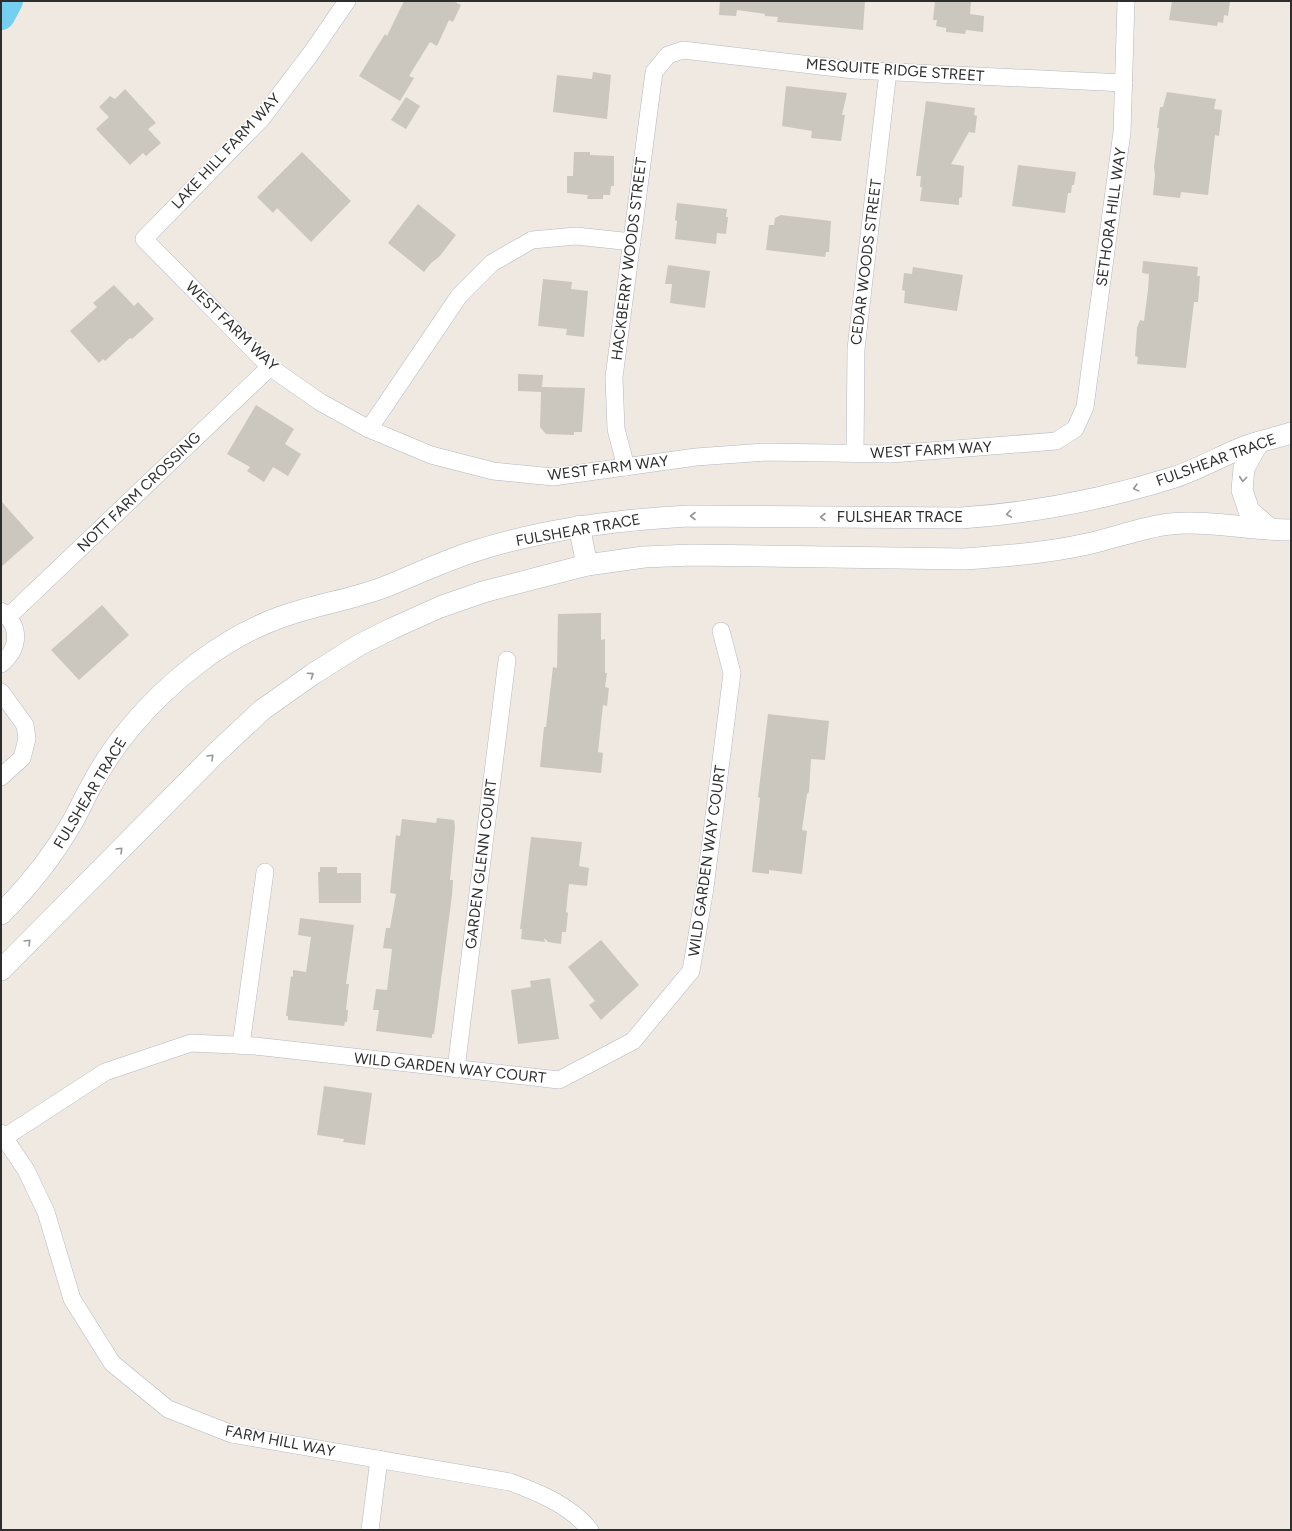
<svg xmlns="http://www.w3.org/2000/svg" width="1292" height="1531" viewBox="0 0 1292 1531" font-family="Figtree,sans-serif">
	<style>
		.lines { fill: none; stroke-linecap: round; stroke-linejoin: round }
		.river { stroke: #75cff0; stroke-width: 28 }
		.building { fill: #cbc7bf }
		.minor-casing { stroke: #b4b7c1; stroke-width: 18 }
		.tertiary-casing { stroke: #b4b7c1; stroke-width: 22 }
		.minor { stroke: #fff; stroke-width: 17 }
		.tertiary { stroke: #fff; stroke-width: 21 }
		.oneway { stroke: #969696 }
		.labels { text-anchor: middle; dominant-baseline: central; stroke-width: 3; stroke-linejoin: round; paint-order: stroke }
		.street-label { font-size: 15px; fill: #2e2e2e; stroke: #fff }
	</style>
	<rect width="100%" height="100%" fill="#efe9e1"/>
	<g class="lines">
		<path class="river" d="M1 16 9 1"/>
	</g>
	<g class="building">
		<path d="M404 1H453L461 5 453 22 449 20 437 46 430 42 409 76 414 78 400 101 359 76 385 34 387 36Z"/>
		<path d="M720 1H865L863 30 777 22 778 17 765 16V14L737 10 736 16 719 15Z"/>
		<path d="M935 1H971L970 14 984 16 983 32 966 30 965 34 946 32V28L936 26 937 20H933Z"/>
		<path d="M1172 1H1230L1228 16 1224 15 1223 23 1218 22 1217 26 1169 20Z"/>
		<path d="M593 72 611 75 607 119 553 112 557 75 592 79Z"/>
		<path d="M786 86 847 93 842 115H845L841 141 811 138 812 131 782 126Z"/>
		<path d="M125 89 156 123 148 129 161 143 146 156 143 153 130 165 96 129 109 117 99 107 110 96 115 99Z"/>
		<path d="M1167 92 1216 99 1214 109 1222 110 1219 136 1215 135 1208 195 1181 192 1180 198 1153 195 1155 175 1154 167 1159 128H1157L1160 107H1163Z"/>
		<path d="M406 97 420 106 406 129 391 120Z"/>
		<path d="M926 101 975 108 974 115 977 116 975 133 969 132 951 164 964 166 962 197 959 198V205L920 201 922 187H920L921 176H916Z"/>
		<path d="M302 152 351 201 311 242 277 208 273 213 257 197Z"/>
		<path d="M574 152H590V155L614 156V186H611L610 195H603V199H587L588 195 567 193V176H573Z"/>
		<path d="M1018 165 1076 172 1074 185H1072L1071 193H1068L1065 213 1012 206Z"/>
		<path d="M677 203 727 209 726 217H728L726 234 717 233 716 244 675 239 677 221 675 220Z"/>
		<path d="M418 204 456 235 439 257 431 263 424 272 388 243Z"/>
		<path d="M781 215 831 221 829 252H826L825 257 766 250 769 225H774L775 218Z"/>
		<path d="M1143 261 1198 267 1197 276H1200L1198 302H1194L1186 368 1137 364 1138 357 1135 356 1137 328 1140 320 1144 321 1148 290 1149 274 1142 273Z"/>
		<path d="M668 265 710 271 705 308 670 303 672 284H665Z"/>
		<path d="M913 267 963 275 957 311 904 303 905 291 902 290 904 273 912 274Z"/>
		<path d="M543 279 572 282 571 289 588 291 584 337 566 335 567 329 538 326Z"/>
		<path d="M114 285 134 306 138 302 154 319 132 339 130 338 105 361 103 359 99 363 70 331 97 307 93 303Z"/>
		<path d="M518 374 543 375 542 387 585 388 582 432H574V435L546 434 540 427 541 392 518 391Z"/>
		<path d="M256 405 294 429 285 444 301 454 288 476 273 467 264 482 247 471 250 467 227 454Z"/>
		<path d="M1 501 34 538 1 567Z"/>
		<path d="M102 605 129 635 79 680 51 650Z"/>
		<path d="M601 613V640L605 639V673H607L605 687 609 688 607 706 603 705 598 752 603 753 601 773 540 767 544 727H546L553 667 557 668 558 614Z"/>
		<path d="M768 714 829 721 825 760 811 759 809 792 807 794 802 830 807 831 802 874 769 870V874L752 872 760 798 758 797Z"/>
		<path d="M437 818 454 820 455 827 450 880H453L452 895 434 1034H432V1038L376 1031 379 1010H373L376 989 387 990 392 949 383 948 386 928H390L396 894 390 893 396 835 400 836 402 819 436 823Z"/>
		<path d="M531 837 582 842 579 866 589 868 587 886 569 884 566 912 568 913 566 932H562L561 944 548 942 544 938 545 942 521 939 522 929H520L522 913Z"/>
		<path d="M320 867H337V873H361V903H319L318 872H320Z"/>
		<path d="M300 918 354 925 346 984H349L346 1010H348L347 1022H345L344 1026 288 1020V1016H286L291 976 293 977V970L306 972 311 937 298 935Z"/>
		<path d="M601 940 639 985 601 1020 589 1005 595 1001 568 967Z"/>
		<path d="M550 978 559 1039 518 1044 511 990 531 987 530 981Z"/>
		<path d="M324 1086 372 1093 365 1145 343 1142 344 1139 317 1135Z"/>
	</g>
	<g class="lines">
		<defs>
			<g id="minor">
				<path d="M347 1 312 52 262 118 144 239 270 367 320 402 369 429 431 455 493 471 553 477 696 457 766 452 891 454 1056 441 1075 429 1085 407 1122 132 1126 1"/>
				<path d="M369 429 459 296 492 263 532 240 576 236 632 242"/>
				<path d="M855 453 856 349 888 71"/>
				<path d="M626 467 616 429 614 377 654 72 668 55 683 50 854 70 1124 83"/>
				<path d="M1 611C21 626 20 648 1 664"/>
				<path d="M8 617 270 367"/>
				<path d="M1 692 25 725 27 739 22 758 1 777"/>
				<path d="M241 1045 265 872"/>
				<path d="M456 1069 507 660"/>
				<path d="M1 1133 26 1170 46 1212 72 1299 112 1363 168 1409 232 1434 510 1482C539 1493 570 1505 590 1530"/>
				<path d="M5 1137 105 1072 191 1043 255 1046 559 1080 633 1041 691 971 705 888 732 673 721 631"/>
				<path d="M370 1530 379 1459"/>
			</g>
			<g id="tertiary">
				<path d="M1258 443 1244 468 1242 490 1249 511 1270 529"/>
				<path d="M579 526 587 565"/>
				<path d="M1 914C29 886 53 856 73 821 79 810 84 799 90 788 101 767 115 746 130 728 168 682 224 637 281 617 314 605 349 600 382 588 412 576 442 562 472 552 542 529 615 520 688 516L961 518C1034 513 1105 499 1175 477 1199 469 1221 456 1244 447 1259 441 1276 438 1291 433"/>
				<path d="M1 970 214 755 262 710 313 674 359 645 391 629 440 607 483 592 587 565 644 557 692 555 964 559C1006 556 1047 553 1087 544 1115 538 1142 527 1170 524 1210 520 1251 530 1291 530"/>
			</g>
		</defs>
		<use href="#minor" class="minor-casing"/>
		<use href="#tertiary" class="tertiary-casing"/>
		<use href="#minor" class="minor"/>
		<use href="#tertiary" class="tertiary"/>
	</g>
	<defs><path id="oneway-chevron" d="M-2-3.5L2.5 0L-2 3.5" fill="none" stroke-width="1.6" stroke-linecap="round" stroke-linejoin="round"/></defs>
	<g class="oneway">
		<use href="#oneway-chevron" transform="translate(1243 479) rotate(95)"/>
		<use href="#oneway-chevron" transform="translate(1136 488) rotate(165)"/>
		<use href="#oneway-chevron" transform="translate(1009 514) rotate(172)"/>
		<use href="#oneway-chevron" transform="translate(693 516) rotate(180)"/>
		<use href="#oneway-chevron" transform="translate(823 517) rotate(-180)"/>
		<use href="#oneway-chevron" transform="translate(311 675) rotate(-34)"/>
		<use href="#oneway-chevron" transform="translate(211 757) rotate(-45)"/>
		<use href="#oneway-chevron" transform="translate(120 850) rotate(-45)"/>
		<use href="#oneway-chevron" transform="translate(28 942) rotate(-45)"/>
	</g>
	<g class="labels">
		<g class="street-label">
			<text transform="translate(895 70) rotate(4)">MESQUITE RIDGE STREET</text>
			<text transform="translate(226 151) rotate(-47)">LAKE HILL FARM WAY</text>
			<text transform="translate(1111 217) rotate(-82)">SETHORA HILL WAY</text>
			<text transform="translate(629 259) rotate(-83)">HACKBERRY WOODS STREET</text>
			<text transform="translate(866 262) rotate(-83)">CEDAR WOODS STREET</text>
			<text transform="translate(232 326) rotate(44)">WEST FARM WAY</text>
			<text transform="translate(931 450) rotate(-3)">WEST FARM WAY</text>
			<text transform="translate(1216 460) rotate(-20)">FULSHEAR TRACE</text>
			<text transform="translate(608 468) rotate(-7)">WEST FARM WAY</text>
			<text transform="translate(139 492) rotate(-44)">NOTT FARM CROSSING</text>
			<text x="900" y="517">FULSHEAR TRACE</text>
			<text transform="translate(578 530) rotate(-10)">FULSHEAR TRACE</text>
			<text transform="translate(90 793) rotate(-59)">FULSHEAR TRACE</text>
			<text transform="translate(707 861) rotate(-82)">WILD GARDEN WAY COURT</text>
			<text transform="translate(481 864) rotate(-83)">GARDEN GLENN COURT</text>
			<text transform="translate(450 1068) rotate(6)">WILD GARDEN WAY COURT</text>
			<text transform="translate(280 1441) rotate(11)">FARM HILL WAY</text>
		</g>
	</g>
	<rect width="1292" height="1531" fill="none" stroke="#2e2e2e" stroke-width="4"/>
</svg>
